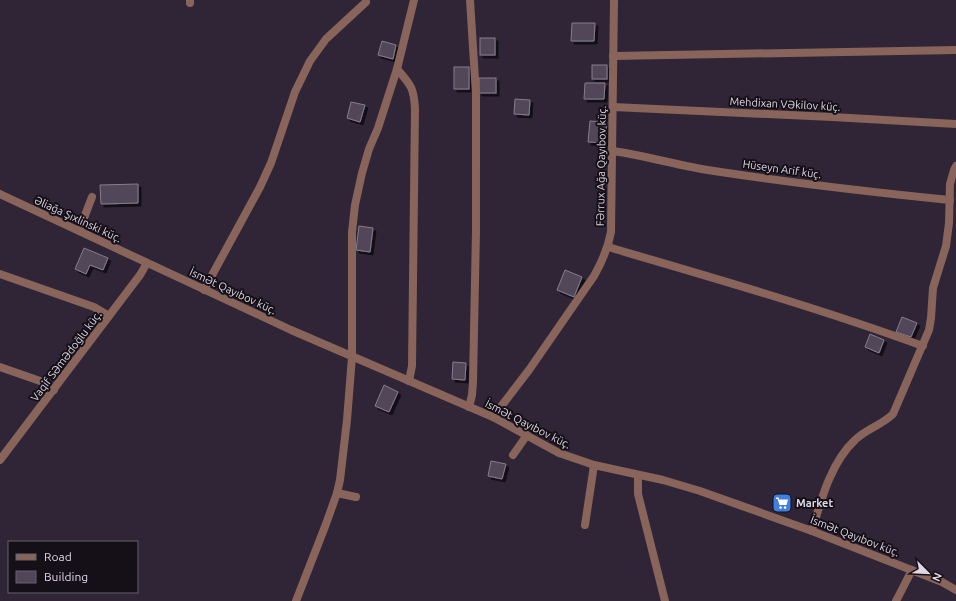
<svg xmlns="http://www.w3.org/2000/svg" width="956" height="601" viewBox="0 0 956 601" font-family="Ubuntu,sans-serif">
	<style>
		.building { fill: #514659; stroke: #877c90; filter: url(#shadow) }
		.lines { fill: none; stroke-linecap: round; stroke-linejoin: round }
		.minor { stroke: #88645a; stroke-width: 8 }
		.labels { text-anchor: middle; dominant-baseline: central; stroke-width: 4; stroke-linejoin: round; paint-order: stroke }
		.street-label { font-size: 11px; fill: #dfd8e4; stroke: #151018 }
		.poi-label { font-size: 11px; font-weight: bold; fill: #dfd8e4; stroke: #151018; text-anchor: start }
	</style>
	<defs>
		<filter id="shadow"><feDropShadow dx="3" dy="3" stdDeviation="0" flood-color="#0009"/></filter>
	</defs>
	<rect width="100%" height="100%" fill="#2f2536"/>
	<g class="building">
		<path d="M572 23H595L594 41H571Z"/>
		<rect x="480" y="38" width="15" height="17"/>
		<path d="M382 41 396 45 393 59 378 55Z"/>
		<rect x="592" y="65" width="15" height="14"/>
		<rect x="454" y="67" width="15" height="22"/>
		<rect x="479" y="78" width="17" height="15"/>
		<path d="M585 83H605L604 99H584Z"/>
		<path d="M515 99 530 100 529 115 514 114Z"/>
		<path d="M351 102 365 105 360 122 347 118Z"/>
		<path d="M590 121 607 122 605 143 588 142Z"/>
		<path d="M138 184V203L101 204 100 185Z"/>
		<path d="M359 226 373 228 370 252 356 250Z"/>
		<path d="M84 248 108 258 103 270 90 265 86 274 75 269Z"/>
		<path d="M565 270 582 277 574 297 557 290Z"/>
		<path d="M902 317 917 323 911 337 896 332Z"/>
		<path d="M870 334 884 340 879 353 865 347Z"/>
		<path d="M453 362 466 363 465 380 452 379Z"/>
		<path d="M384 385 398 392 389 412 375 406Z"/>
		<path d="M491 461 506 464 502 479 488 476Z"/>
	</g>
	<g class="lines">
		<g class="minor">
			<path d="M190 0V3"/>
			<path d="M613 56 956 50"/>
			<path d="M397 69C411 85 414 88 415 109L412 366 409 381"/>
			<path d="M613 107 832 117 956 124"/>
			<path d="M613 151C647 156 680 166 714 171 793 183 871 192 950 200"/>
			<path d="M0 194 291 330 493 417 559 453 594 465 663 480 700 491 812 531 942 582 956 590"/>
			<path d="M79 231 92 197"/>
			<path d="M608 247C714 278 819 308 923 346"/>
			<path d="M0 274 94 307 109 316"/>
			<path d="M204 290 260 187 271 163 295 92 310 61 326 39 366 2"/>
			<path d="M0 367 40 381 54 390"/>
			<path d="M469 407 472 395 473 382 476 231V95L470 0"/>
			<path d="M493 417 529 370 594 276C602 262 608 248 611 232L614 0"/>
			<path d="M513 455 527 435"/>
			<path d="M0 460 140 275 147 263"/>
			<path d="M638 475V494L665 601"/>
			<path d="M337 493 356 497"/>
			<path d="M585 525 594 465"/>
			<path d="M812 531C821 500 831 462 855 440 866 429 882 425 893 414L929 330 931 318 933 288 946 246 949 223 950 184 954 170 956 166"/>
			<path d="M296 601 326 524 337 493 340 480 347 420 352 357V232L355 205 362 173 369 149 378 128 397 69 414 0"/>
			<path d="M896 601 912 570"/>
		</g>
	</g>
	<defs>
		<symbol id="supermarket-square" viewBox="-11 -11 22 22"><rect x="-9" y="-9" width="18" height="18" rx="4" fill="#3f7fe0" stroke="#151018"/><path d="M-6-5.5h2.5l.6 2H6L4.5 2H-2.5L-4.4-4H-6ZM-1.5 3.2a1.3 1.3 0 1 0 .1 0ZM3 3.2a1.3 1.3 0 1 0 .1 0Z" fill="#fff"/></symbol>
	</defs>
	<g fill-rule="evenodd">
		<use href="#supermarket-square" x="771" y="492" width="22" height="22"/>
	</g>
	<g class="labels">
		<g class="street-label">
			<text transform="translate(785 104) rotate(3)">Mehdixan Vəkilov küç.</text>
			<text transform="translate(601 166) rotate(-89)">Fərrux Ağa Qayıbov küç.</text>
			<text transform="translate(782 169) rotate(8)">Hüseyn Arif küç.</text>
			<text transform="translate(78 219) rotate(25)">Əliağa Şıxlinski küç.</text>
			<text transform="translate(233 291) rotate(25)">İsmət Qayıbov küç.</text>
			<text transform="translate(66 356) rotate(-53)">Vaqif Səmədoğlu küç.</text>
			<text transform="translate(528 424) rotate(27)">İsmət Qayıbov küç.</text>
			<text transform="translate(855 536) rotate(21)">İsmət Qayıbov küç.</text>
		</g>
		<g class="poi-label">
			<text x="796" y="503">Market</text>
		</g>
	</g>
	<rect x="8" y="541" width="130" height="52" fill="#151018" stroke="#66606a"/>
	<rect x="16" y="554" width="20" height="6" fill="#88645a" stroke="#66606a"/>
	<text x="44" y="561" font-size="12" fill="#dfd8e4">Road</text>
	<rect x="16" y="571" width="20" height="12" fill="#514659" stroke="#66606a"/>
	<text x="44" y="581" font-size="12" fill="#dfd8e4">Building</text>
	<g transform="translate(928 573) rotate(114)" stroke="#151018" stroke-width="3" paint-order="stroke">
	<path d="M0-3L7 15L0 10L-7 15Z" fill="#dfd8e4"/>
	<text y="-6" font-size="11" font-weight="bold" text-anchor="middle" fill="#dfd8e4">N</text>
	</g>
</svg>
